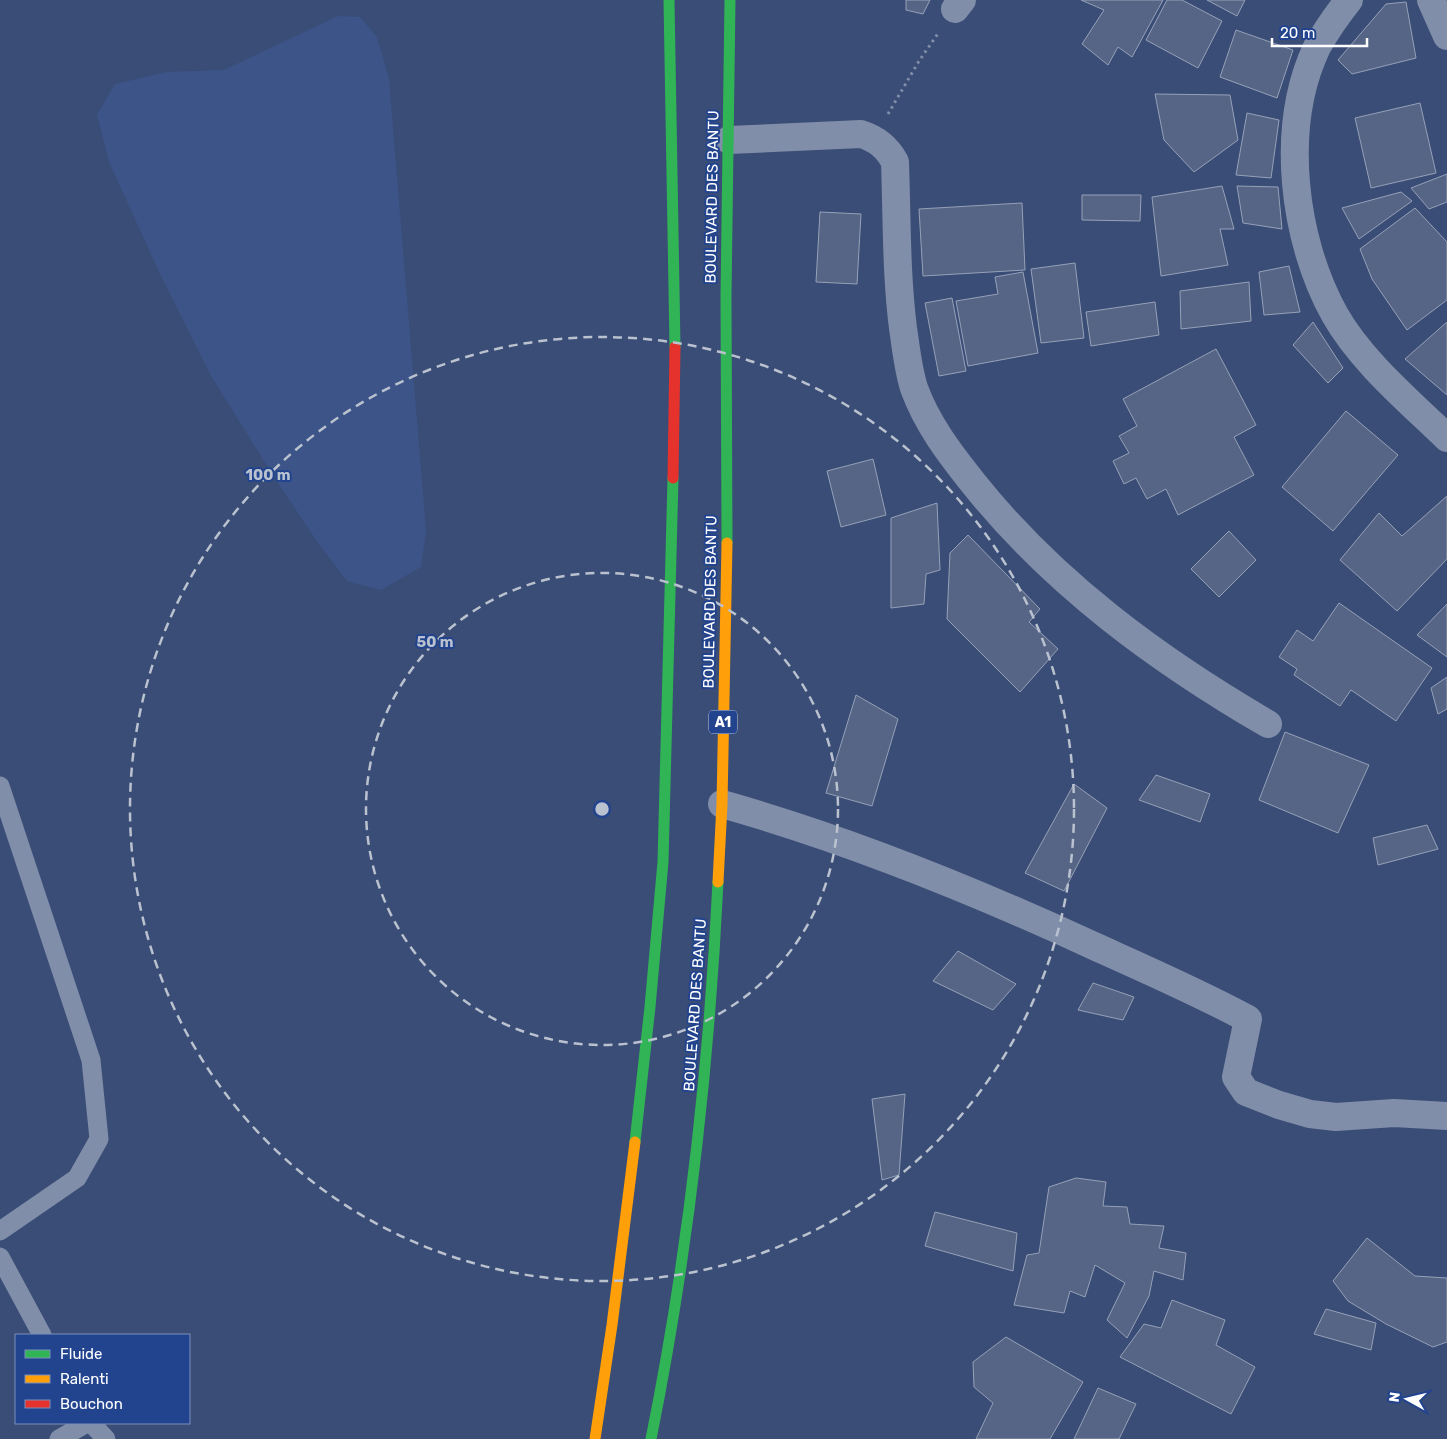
<svg xmlns="http://www.w3.org/2000/svg" width="1447" height="1439" viewBox="0 0 1447 1439" font-family="Rubik,sans-serif">
	<style>
		.water { fill: #3c5488 }
		.building { fill: #566586; stroke: #96a1b8 }
		.lines { fill: none; stroke-linecap: round; stroke-linejoin: round }
		.path { stroke: #818ea9; stroke-width: 3; stroke-dasharray: 2.5 4; stroke-linecap: butt }
		.lane { stroke: #818ea9; stroke-width: 19 }
		.street { stroke: #818ea9; stroke-width: 28 }
		.fast { stroke: #30b455; stroke-width: 11 }
		.slow { stroke: #ff9f0a; stroke-width: 11 }
		.jam { stroke: #e5322d; stroke-width: 11 }
		.ring { fill: none; stroke: #bac1cf; stroke-width: 2.5; stroke-dasharray: 9 6 }
		.labels { text-anchor: middle; dominant-baseline: central; stroke-width: 4; stroke-linejoin: round; paint-order: stroke }
		.shield { fill: #22448e; stroke: #bdc7dd; stroke-width: 1 }
		.shield-label { font-size: 14px; font-weight: bold; fill: #fff }
		.street-label { font-size: 15px; fill: #fff; stroke: #22448e }
		.centre { fill: #bac1cf; stroke: #22448e; stroke-width: 2.5 }
		.ring-label { font-size: 15px; text-anchor: middle; font-weight: bold; fill: #bac1cf; stroke: #22448e; stroke-width: 4; stroke-linejoin: round; paint-order: stroke }
	</style>
	<rect width="100%" height="100%" fill="#3a4d76"/>
	<path class="water" d="M338 16 360 17 377 37 389 79 426 531 421 567 381 590 347 581 318 543 272 474 211 376 160 274 109 162 97 115 115 84 167 72 224 70Z"/>
	<g class="building">
		<path d="M906 0H930L923 14 906 10Z"/>
		<path d="M1081 0H1163L1132 57 1118 47 1108 65 1082 44 1104 10Z"/>
		<path d="M1167 0H1182L1222 21 1198 68 1146 40Z"/>
		<path d="M1207 0H1245L1237 16Z"/>
		<path d="M1406 2 1416 58 1352 74 1338 60 1386 4Z"/>
		<path d="M1236 30 1293 50 1277 98 1220 77Z"/>
		<path d="M1155 94 1230 95 1238 140 1194 172 1164 140Z"/>
		<path d="M1420 103 1436 173 1371 188 1355 118Z"/>
		<path d="M1247 113 1279 120 1271 178 1236 175Z"/>
		<path d="M1447 174V202L1429 209 1411 188Z"/>
		<path d="M1222 186 1234 229H1220L1228 265 1161 276 1152 197Z"/>
		<path d="M1237 186 1278 187 1282 229 1243 223Z"/>
		<path d="M1401 192 1412 201 1359 239 1342 208Z"/>
		<path d="M1082 195H1141L1140 221 1082 220Z"/>
		<path d="M1022 203 1025 270 923 276 919 209Z"/>
		<path d="M1415 208 1447 242V300L1407 330 1372 279 1360 249Z"/>
		<path d="M820 212 861 214 857 284 816 282Z"/>
		<path d="M1075 263 1084 338 1041 343 1031 269Z"/>
		<path d="M1289 266 1300 312 1264 315 1259 272Z"/>
		<path d="M1023 272 1038 353 968 366 956 301 998 294 995 277Z"/>
		<path d="M1249 282 1251 321 1181 329 1180 291Z"/>
		<path d="M952 298 966 371 939 376 925 303Z"/>
		<path d="M1155 302 1159 335 1091 346 1086 312Z"/>
		<path d="M1313 322 1343 368 1328 383 1293 345Z"/>
		<path d="M1447 322V395L1405 359Z"/>
		<path d="M1216 349 1256 425 1234 437 1254 475 1178 515 1166 489 1147 499 1136 478 1124 484 1113 461 1129 453 1119 436 1137 426 1123 399Z"/>
		<path d="M1346 411 1398 455 1333 531 1282 487Z"/>
		<path d="M873 459 886 515 841 527 827 471Z"/>
		<path d="M1447 496V559L1397 611 1340 560 1379 513 1402 536Z"/>
		<path d="M937 503 940 570 926 574 924 604 891 608V518Z"/>
		<path d="M1229 531 1256 560 1219 597 1191 569Z"/>
		<path d="M968 535 1040 609 1029 622 1058 649 1020 692 947 619 950 553Z"/>
		<path d="M1339 603 1432 668 1396 721 1351 690 1340 706 1294 675 1297 669 1279 657 1297 630 1313 641Z"/>
		<path d="M1447 604V657L1417 635Z"/>
		<path d="M1447 677V709L1438 714 1431 688Z"/>
		<path d="M856 695 898 719 872 806 826 793Z"/>
		<path d="M1285 732 1369 765 1338 833 1259 800Z"/>
		<path d="M1156 775 1210 794 1200 822 1139 800Z"/>
		<path d="M1074 784 1107 808 1064 891 1025 873Z"/>
		<path d="M1427 825 1438 849 1378 865 1373 838Z"/>
		<path d="M958 951 1016 984 993 1010 933 981Z"/>
		<path d="M1093 983 1134 997 1123 1020 1078 1010Z"/>
		<path d="M905 1094 899 1175 882 1180 872 1099Z"/>
		<path d="M1076 1178 1106 1182 1103 1206 1127 1207 1130 1224 1164 1226 1159 1248 1186 1253 1183 1280 1154 1271 1149 1296 1127 1338 1107 1320 1125 1283 1095 1265 1085 1297 1070 1291 1064 1313 1014 1305 1027 1255 1039 1253 1049 1187Z"/>
		<path d="M935 1212 1017 1233 1013 1271 925 1246Z"/>
		<path d="M1367 1238 1415 1276 1447 1278V1342L1433 1347 1386 1324 1348 1301 1333 1281Z"/>
		<path d="M1172 1300 1225 1320 1216 1345 1255 1367 1231 1414 1120 1357 1144 1324 1161 1328Z"/>
		<path d="M1326 1309 1376 1323 1371 1350 1314 1334Z"/>
		<path d="M1006 1337 1083 1382 1050 1439H976L993 1403 974 1387 973 1362Z"/>
		<path d="M1098 1388 1136 1404 1119 1439H1074Z"/>
	</g>
	<g class="lines">
		<path class="path" d="M888 114 919 61 939 32"/>
		<g class="lane">
			<path d="M0 786 91 1060 99 1139 77 1178 0 1231"/>
			<path d="M0 1257 42 1335"/>
			<path d="M91 1423 106 1439"/>
			<path d="M59 1439 87 1423"/>
		</g>
		<g class="street">
			<path d="M1349 0C1337 15 1326 31 1317 47 1279 127 1293 240 1335 315 1361 361 1409 401 1447 438"/>
			<path d="M1431 0 1447 36"/>
			<path d="M955 9 962 0"/>
			<path d="M729 140 861 134C877 139 887 147 895 162 897 218 896 273 903 328 906 348 908 369 914 388 927 424 950 454 974 484 1054 584 1158 660 1268 724"/>
			<path d="M722 804C850 840 973 890 1094 946 1145 969 1198 992 1248 1019L1236 1077 1246 1092 1279 1105 1310 1114 1336 1117 1394 1113 1447 1116"/>
		</g>
		<g class="fast">
			<path d="M669 0 675 347"/>
			<path d="M727 543 726 296 730 0"/>
			<path d="M635 1142 650 1007 663 862 673 478"/>
			<path d="M651 1439C688 1255 709 1069 718 882"/>
		</g>
		<g class="slow">
			<path d="M718 882 722 804 727 543"/>
			<path d="M595 1439 612 1325 635 1142"/>
		</g>
		<path class="jam" d="M673 478 675 347"/>
	</g>
	<g class="ring">
		<circle cx="602" cy="809" r="236"/>
		<circle cx="602" cy="809" r="472"/>
	</g>
	<g class="labels">
		<rect class="shield" x="709" y="710.5" width="28" height="23" rx="4"/>
		<g class="shield-label">
			<text x="723" y="722">A1</text>
		</g>
		<g class="street-label">
			<text transform="translate(712 197) rotate(-89)">BOULEVARD DES BANTU</text>
			<text transform="translate(710 602) rotate(-89)">BOULEVARD DES BANTU</text>
			<text transform="translate(695 1005) rotate(-86)">BOULEVARD DES BANTU</text>
		</g>
	</g>
	<circle cx="602" cy="809" r="8" class="centre"/>
	<g class="ring-label">
		<text x="268" y="480">100 m</text>
		<text x="435" y="647">50 m</text>
	</g>
	<rect x="15" y="1334" width="175" height="90" fill="#22448e" stroke="#7a8fbb"/>
	<rect x="25" y="1350" width="25" height="8" fill="#30b455" stroke="#7a8fbb"/>
	<text x="60" y="1359" font-size="15" fill="#ffffff">Fluide</text>
	<rect x="25" y="1375" width="25" height="8" fill="#ff9f0a" stroke="#7a8fbb"/>
	<text x="60" y="1384" font-size="15" fill="#ffffff">Ralenti</text>
	<rect x="25" y="1400" width="25" height="8" fill="#e5322d" stroke="#7a8fbb"/>
	<text x="60" y="1409" font-size="15" fill="#ffffff">Bouchon</text>
	<g transform="translate(1407 1399) rotate(278)" stroke="#22448e" stroke-width="4" paint-order="stroke">
	<path d="M0-4L9 19L0 12L-9 19Z" fill="#ffffff"/>
	<text y="-8" font-size="14" font-weight="bold" text-anchor="middle" fill="#ffffff">N</text>
	</g>
	<path d="M1272 38v8h95v-8" fill="none" stroke="#ffffff" stroke-width="2.5"/>
	<text x="1280" y="38" font-size="15" fill="#ffffff" stroke="#22448e" stroke-width="4" paint-order="stroke">20 m</text>
</svg>
